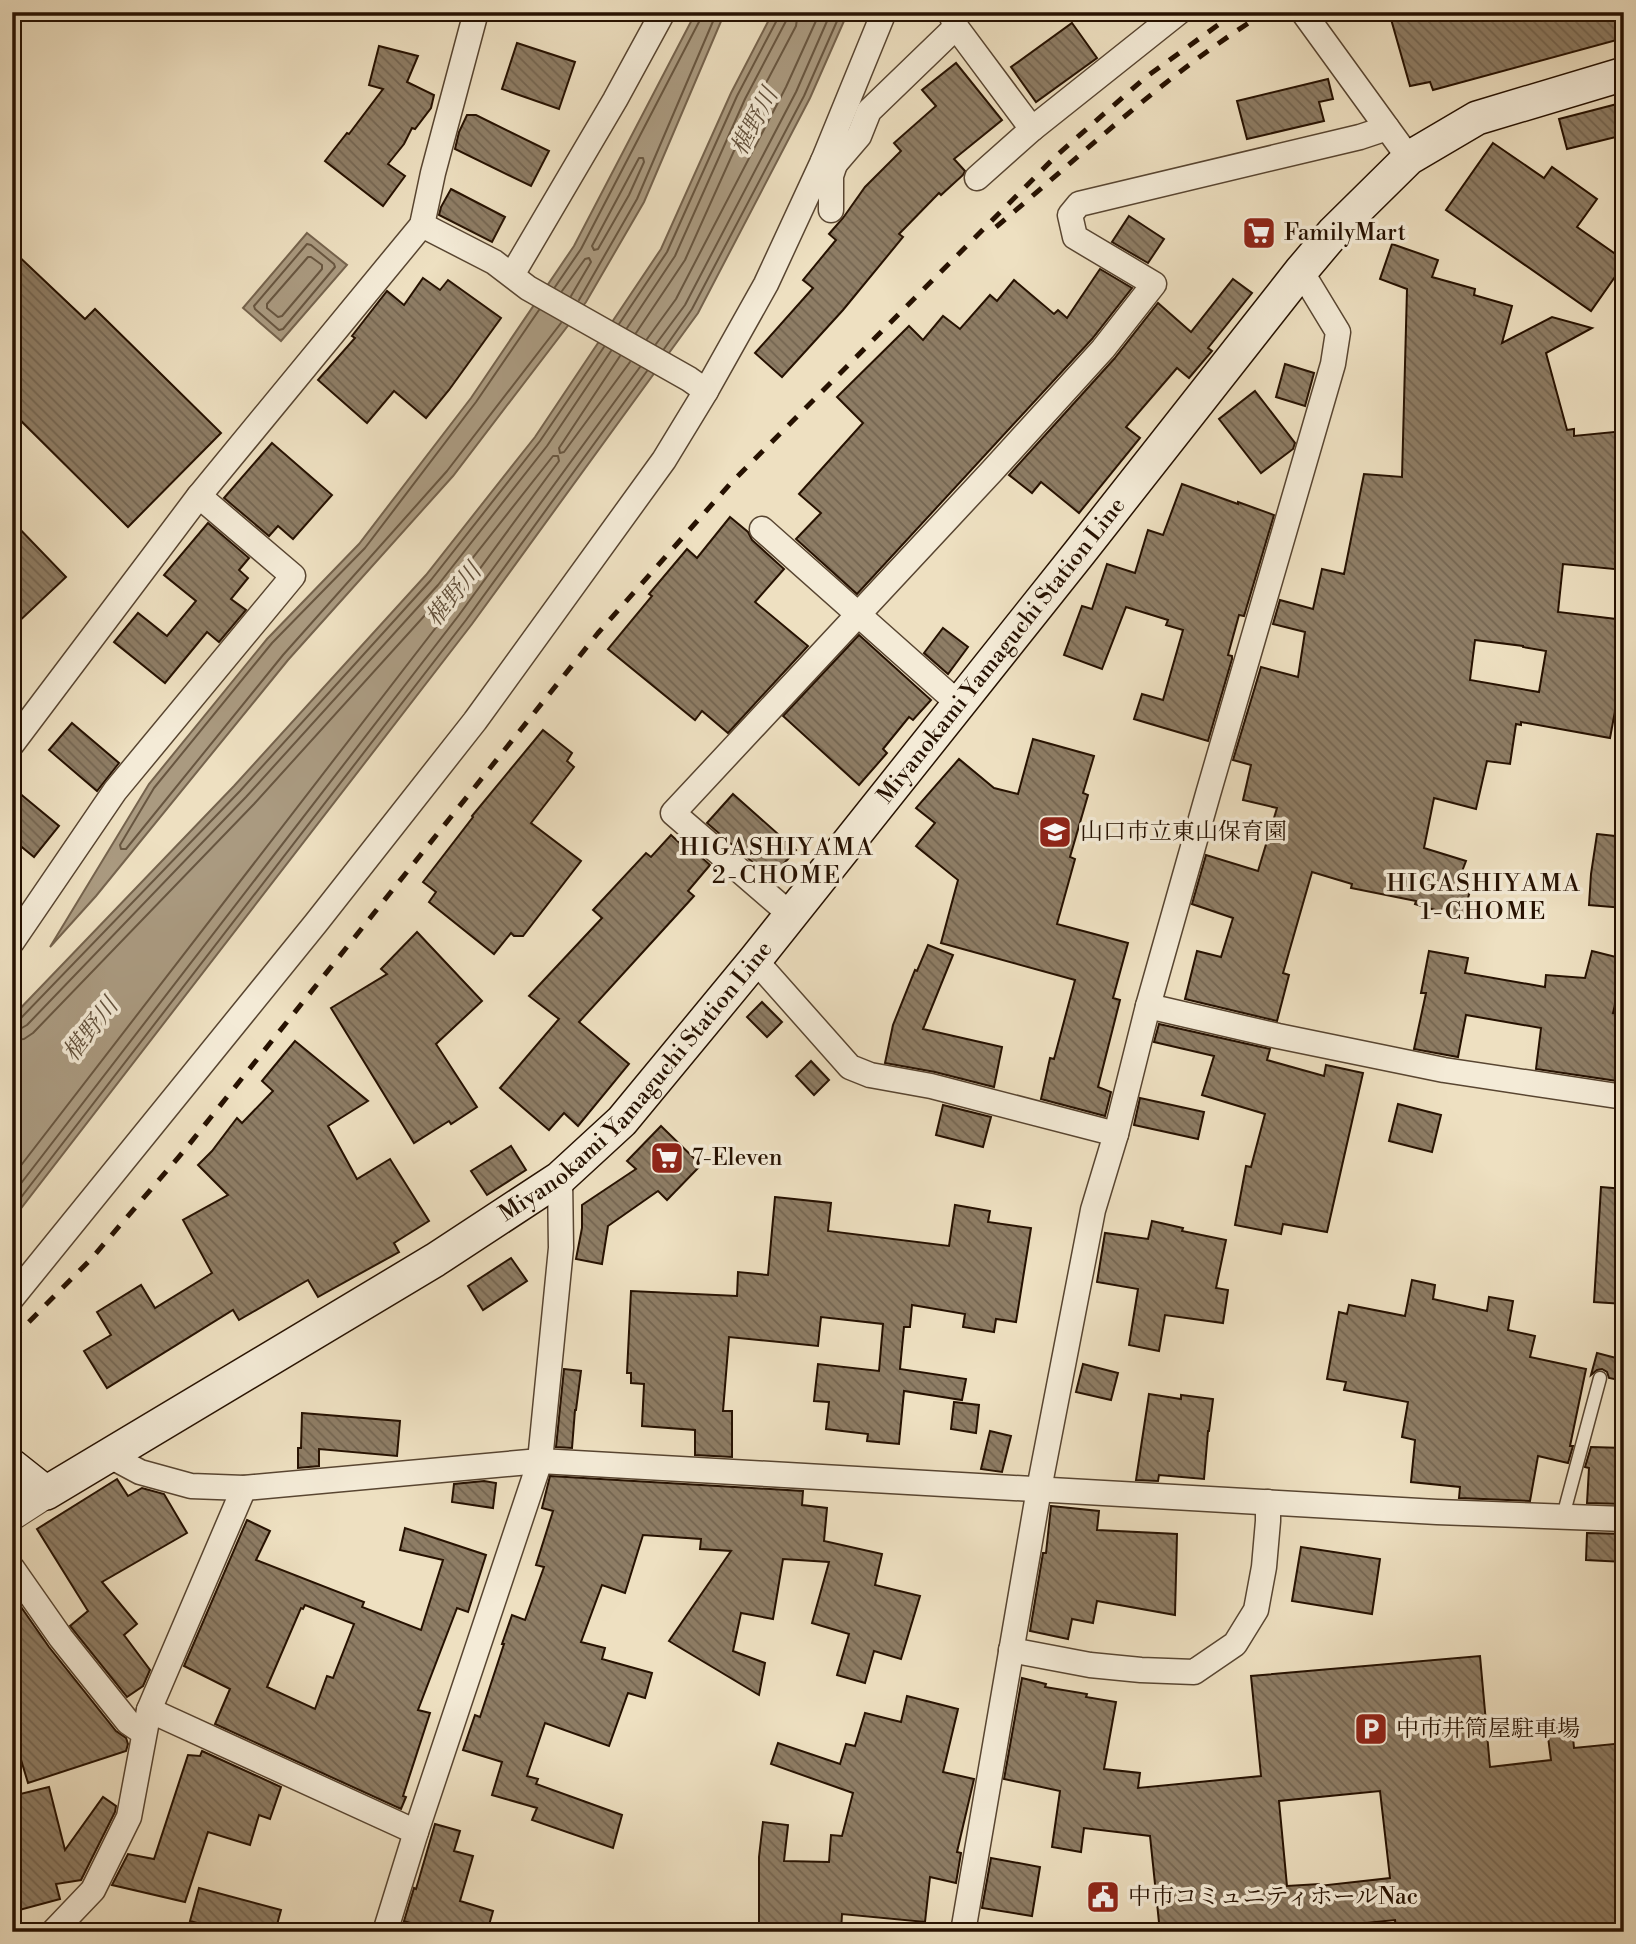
<svg xmlns="http://www.w3.org/2000/svg" width="1636" height="1944" viewBox="0 0 1636 1944" font-family="'Libre Bodoni','Noto Serif JP',serif">
	<style>
		.water { fill: #aa9a80; stroke: #75634d; stroke-width: 2 }
		.lines { fill: none; stroke-linecap: round; stroke-linejoin: round }
		.shore { stroke: #685640; stroke-width: 2 }
		.building { fill: url(#building-back-hatch); stroke: #261101; stroke-width: 2; fill-rule: evenodd }
		.service-casing { stroke: #584531; stroke-width: 15 }
		.minor-casing { stroke: #584531; stroke-width: 27 }
		.tertiary-casing { stroke: #584531; stroke-width: 32 }
		.secondary-casing { stroke: #261101; stroke-width: 36 }
		.service { stroke: #f4ebd7; stroke-width: 12 }
		.minor { stroke: #f4ebd7; stroke-width: 24 }
		.tertiary { stroke: #f4ebd7; stroke-width: 30 }
		.secondary { stroke: #f4ebd7; stroke-width: 33 }
		.rail { stroke: #261101; stroke-width: 5; stroke-dasharray: 12 12; stroke-linecap: butt }
		.labels { text-anchor: middle; dominant-baseline: central; stroke-width: 7; stroke-linejoin: round; paint-order: stroke }
		.poi-label { font-size: 23px; fill: #261101; stroke: #f4ebd7; text-anchor: start }
		.street-label { font-size: 23px; fill: #261101; stroke: #f4ebd7 }
		.water-label { font-size: 24px; font-style: italic; fill: #614f3a; stroke: #f4ebd7 }
		.neighbourhood-label { font-size: 24px; letter-spacing: 2px; fill: #261101; stroke: #f4ebd7 }
	</style>
	<defs>
		<pattern id="building-back-hatch" width="6" height="6" patternUnits="userSpaceOnUse" patternTransform="scale(1.75)"><rect width="6" height="6" fill="#8e7d65"/><path d="M-1 5l2 2M0 0l6 6M5-1l2 2" fill="none" stroke="#746551"/></pattern>
	</defs>
	<rect width="100%" height="100%" fill="#eee0c1"/>
	<filter id="stains"><feTurbulence type="fractalNoise" baseFrequency=".00286" numOctaves="4"/><feColorMatrix values="0 0 0 0 .2 0 0 0 0 .09 0 0 0 0 .02 0 0 0 .5 -.17"/></filter>
	<radialGradient id="worn" r=".72"><stop offset=".6" stop-color="#630" stop-opacity="0"/><stop offset="1" stop-color="#630" stop-opacity=".3"/></radialGradient>
	<g class="water">
		<path d="M696 12H725L644 202 586 302 453 476 288 660 96 896 50 947 149 784 267 639 359 544 471 398 574 246Z"/>
		<path d="M773 12H848L810 98 698 313 472 624 12 1220V1017L234 786 426 575 535 437 661 249 731 93Z"/>
		<path d="M307 233 347 265 281 341 243 308Z"/>
	</g>
	<g class="lines">
		<g class="shore">
			<path d="M639 158H643L644 162 629 195 598 249 594 250 592 246Z"/>
			<path d="M307 244 311 245 334 264 335 267 283 329 279 330 255 309 254 306Z"/>
			<path d="M308 257H311L322 265V269L282 316 278 317 267 308V304Z"/>
			<path d="M555 287 581 249 701 18 702 12"/>
			<path d="M562 291 585 259 589 258 591 262 571 296"/>
			<path d="M579 300 637 199 717 12"/>
			<path d="M539 310 476 402 365 548 272 643 154 788 120 845 121 849H126L283 655 447 471 561 323"/>
			<path d="M619 324 667 252 737 96 778 18 779 12"/>
			<path d="M627 328 675 256 745 99 786 21 788 12"/>
			<path d="M636 333 685 260 755 104 796 26 798 12"/>
			<path d="M647 339 676 299 786 87 820 12"/>
			<path d="M656 344 685 305 796 92 831 12"/>
			<path d="M664 349 692 309 804 96 841 12"/>
			<path d="M620 356 559 448 560 453 564 452 630 362"/>
			<path d="M12 1021 20 1019 240 791 431 580 540 441 604 347"/>
			<path d="M12 1030 20 1029 27 1025 246 797 438 585 547 446 611 351"/>
			<path d="M12 1040 24 1039 33 1033 254 804 445 593 553 456H558L559 461 451 608 12 1177"/>
			<path d="M12 1195 459 615 640 367"/>
			<path d="M12 1209 466 620 647 371"/>
		</g>
	</g>
	<g class="building">
		<path d="M1389 12H1624V38L1433 90 1430 82 1410 86Z"/>
		<path d="M1072 23 1097 58 1036 102 1011 67Z"/>
		<path d="M517 43 575 62 559 109 502 89Z"/>
		<path d="M379 46 418 56 407 82 434 95 431 108 415 129 412 128 404 144 388 164 405 176 383 206 325 161 347 133 349 134 383 89 369 85Z"/>
		<path d="M956 63 1002 120 954 159 965 171 963 175 941 195 939 193 899 234 903 237 843 310 782 377 755 353 813 288 803 280 836 240 829 234 843 218 865 187 901 151 894 143 936 106 922 90Z"/>
		<path d="M1328 79 1333 99 1319 102 1324 121 1247 139 1237 101Z"/>
		<path d="M1617 104 1624 128V135L1567 149 1559 119Z"/>
		<path d="M467 115H476L549 151 531 186 455 149 459 132Z"/>
		<path d="M1493 143 1544 178 1552 167 1597 199 1577 227 1624 260V264L1591 311 1446 210Z"/>
		<path d="M451 189 505 217 492 242 439 215 441 207Z"/>
		<path d="M1129 216 1164 239 1148 263 1112 242Z"/>
		<path d="M1392 244 1438 260 1432 277 1475 289 1474 295 1512 306 1502 343 1552 317 1592 328 1546 353 1567 430 1574 429V436L1624 431V570L1563 564 1558 612 1624 620V663L1610 738 1521 722V725L1516 724 1510 764 1487 761 1476 809 1434 798 1424 848 1466 861 1461 874 1474 878 1462 918 1415 904 1416 901 1351 888 1352 884 1312 872 1283 973 1289 975 1277 1021 1185 999 1197 951 1221 957 1233 918 1192 904 1206 855 1258 871 1277 808 1243 800 1251 765 1233 760 1261 667 1298 677 1305 632 1273 624 1280 600 1313 609 1322 569 1344 574 1364 474 1402 477 1407 289 1380 279ZM1475 640 1523 646V647L1546 651 1539 692 1470 680Z"/>
		<path d="M12 250 85 319 95 309 221 433 128 527 12 412Z"/>
		<path d="M1100 269 1132 288 1092 339 857 594 796 539 821 513 799 494 863 423 837 397 909 326 923 340 943 316 960 329 990 295 997 301 1014 280 1054 314 1058 310 1067 318Z"/>
		<path d="M423 278 440 290 448 280 501 318 449 390 426 418 394 391 367 423 318 380 355 338 352 336 387 291 404 305Z"/>
		<path d="M1233 279 1252 293 1208 348 1212 351 1189 378 1177 368 1126 427 1140 438 1079 513 1041 482 1032 493 1009 475 1114 359 1158 303 1191 332Z"/>
		<path d="M1285 364 1314 373 1305 406 1276 397Z"/>
		<path d="M1255 391 1295 443 1293 449 1261 473 1219 419Z"/>
		<path d="M272 443 332 495 293 539 278 526 269 536 224 498Z"/>
		<path d="M1182 484 1238 504V502L1274 515 1244 616 1239 615 1228 655 1232 656V659L1208 741 1134 719 1142 694 1163 700 1183 630 1166 625 1168 620 1126 607 1102 669 1064 655 1082 606 1092 609 1107 564 1135 573 1148 530 1163 535Z"/>
		<path d="M730 517 748 532 752 540 784 569 755 602 808 646 728 733 702 711 695 720 608 649 652 596 649 594 687 549 697 558Z"/>
		<path d="M12 521 66 577 12 628Z"/>
		<path d="M208 523 249 558 239 570 248 578 231 599 246 610 219 642 207 632 165 683 114 642 138 613 167 636 196 601 164 575Z"/>
		<path d="M943 628 968 647 948 674 924 653Z"/>
		<path d="M859 635 931 700 913 720 909 717 883 749 887 753 859 785 783 716Z"/>
		<path d="M72 723 119 763 97 791 49 750Z"/>
		<path d="M543 730 572 753 567 761 574 767 531 823 581 861 523 936H514L511 933 494 954 429 902 436 892 423 882 473 817 472 816Z"/>
		<path d="M1033 739 1094 756 1083 793 1088 795 1070 857 1075 859 1057 924 1128 943 1113 998 1120 1000 1098 1087 1111 1092 1105 1116 1041 1099 1050 1058 1054 1059 1075 980 941 943 958 880 916 846 935 823 916 808 959 759 994 788 1018 794Z"/>
		<path d="M12 787 59 826 34 857 12 839Z"/>
		<path d="M733 794 796 850 771 878 707 823Z"/>
		<path d="M1597 834 1624 837V908L1589 905 1591 874Z"/>
		<path d="M671 835 685 848 688 845 710 865 688 891 694 896 579 1022 629 1064 578 1126 564 1113 549 1130 500 1088 559 1019 529 996 602 918 593 910 646 853 651 857Z"/>
		<path d="M417 932 482 1001 436 1044 477 1107 451 1124 449 1121 414 1143 331 1008 387 974 381 969Z"/>
		<path d="M928 945 953 955 923 1029 1002 1047 994 1087 935 1072 885 1063 893 1025 915 970 917 971Z"/>
		<path d="M1429 951 1468 958 1465 973 1545 987 1546 975 1585 978 1592 951 1624 959V967L1613 1013 1624 1014V1082L1536 1069 1541 1028 1466 1015 1458 1057 1414 1049 1426 993H1421Z"/>
		<path d="M762 1002 782 1022 767 1037 747 1017Z"/>
		<path d="M1159 1024 1270 1049 1267 1060 1324 1076 1326 1065 1363 1073 1327 1232 1283 1224 1281 1234 1235 1225 1246 1166 1251 1167 1265 1114 1202 1095 1214 1056 1154 1042Z"/>
		<path d="M295 1041 368 1101 328 1126 357 1179 390 1159 429 1221 394 1243 399 1252 318 1297 308 1280 239 1320 233 1310 107 1388 84 1351 111 1335 97 1312 141 1285 155 1308 212 1273 183 1220 228 1195 198 1165 212 1151 237 1118 242 1123 273 1091 262 1081Z"/>
		<path d="M811 1061 829 1080 814 1095 796 1076Z"/>
		<path d="M1140 1098 1204 1112 1198 1139 1134 1125Z"/>
		<path d="M1398 1104 1441 1115 1432 1152 1389 1141Z"/>
		<path d="M943 1105 991 1117 983 1147 936 1135Z"/>
		<path d="M661 1126 701 1165 667 1200 658 1191 608 1226 602 1264 576 1259 582 1228V1205L636 1169 627 1161Z"/>
		<path d="M511 1146 526 1170 487 1195 471 1171Z"/>
		<path d="M1601 1187 1624 1189V1304L1594 1302Z"/>
		<path d="M775 1197 831 1203 828 1231 949 1246 955 1205 990 1211 988 1222 1031 1228 1016 1322 996 1319 994 1332 963 1327 965 1314 912 1305 910 1327H904L900 1369 966 1379 962 1400 904 1391 899 1444 867 1441 868 1434 826 1429 829 1402 814 1401 818 1364 879 1371 883 1324 821 1317 818 1346 729 1337 723 1411H732V1457L695 1455V1430L642 1426 644 1384 631 1383V1373H627L631 1291 737 1296 738 1272 768 1275Z"/>
		<path d="M1152 1221 1183 1228 1182 1231 1226 1240 1216 1288 1228 1290 1223 1323 1165 1315 1159 1351 1129 1345 1138 1289 1097 1282 1105 1233 1148 1239Z"/>
		<path d="M511 1258 527 1281 483 1310 468 1286Z"/>
		<path d="M1412 1280 1435 1285 1433 1299 1487 1311 1489 1297 1513 1301 1508 1330 1535 1336 1530 1357 1586 1369 1570 1446H1573L1568 1463 1538 1456 1530 1501 1459 1498 1460 1487 1411 1482 1415 1440 1402 1437 1408 1402 1344 1390 1346 1382 1327 1379 1339 1312 1347 1314 1349 1305 1405 1316Z"/>
		<path d="M1597 1353 1624 1360V1381L1609 1378 1607 1372 1602 1369 1597 1370 1591 1375Z"/>
		<path d="M1083 1364 1118 1373 1111 1400 1076 1392Z"/>
		<path d="M564 1369 581 1371 576 1410H575L572 1448 556 1447Z"/>
		<path d="M1149 1394 1181 1399V1395L1213 1399 1209 1431H1208L1204 1479 1159 1475 1158 1481 1136 1480Z"/>
		<path d="M954 1402 979 1405 976 1433 951 1429Z"/>
		<path d="M302 1413 400 1421 397 1456 319 1449V1466L298 1468V1448H301Z"/>
		<path d="M990 1431 1011 1436 1002 1472 981 1469Z"/>
		<path d="M1591 1447 1624 1448V1504L1587 1503 1589 1468 1585 1467Z"/>
		<path d="M550 1476 803 1491 802 1505 827 1508 824 1541 882 1554 875 1585 920 1596 901 1659 874 1651 865 1683 837 1675 849 1634 812 1623 829 1562 783 1559 773 1619 741 1613 733 1651 765 1663 759 1695 669 1641 731 1551 700 1549 701 1539 643 1535 625 1593 602 1585 581 1642 605 1648 602 1659 652 1673 645 1698 628 1693 609 1746 545 1723 527 1776 538 1779 536 1784 622 1815 613 1848 532 1820 537 1808 492 1795 502 1762 463 1750 475 1715 480 1717 504 1644H502L512 1615 525 1620 544 1567 536 1565 553 1511 542 1508Z"/>
		<path d="M117 1479 128 1496 142 1488 164 1494 187 1533 102 1582 137 1624 124 1635 150 1670 143 1686 127 1697 70 1626 88 1611 37 1529Z"/>
		<path d="M484 1481 496 1483 493 1508 452 1502 454 1484Z"/>
		<path d="M1051 1506 1099 1511 1097 1530 1177 1534 1175 1615 1097 1601 1093 1623 1072 1619 1068 1639 1030 1631 1043 1553H1046Z"/>
		<path d="M247 1520 270 1531 256 1560 364 1602 362 1607 421 1630 443 1560 400 1550 405 1528 486 1555 468 1612 457 1608 418 1710 430 1713 403 1796 406 1797 401 1809 215 1724 230 1689 184 1666ZM305 1605 354 1624 333 1678 327 1676 315 1709 267 1687 301 1608 303 1609Z"/>
		<path d="M1587 1533 1624 1534V1562L1586 1560Z"/>
		<path d="M1301 1547 1380 1559 1372 1614 1292 1601Z"/>
		<path d="M12 1594 49 1647 116 1731 126 1738 128 1744 126 1751 28 1783 16 1743 12 1744Z"/>
		<path d="M1480 1656 1490 1767 1551 1760 1547 1729 1572 1726 1574 1748 1624 1743V1932H1396L1395 1920 1346 1925V1923L1291 1927 1292 1932H1160L1150 1836 1084 1828 1081 1852 1052 1847 1060 1791 1004 1779 1022 1678 1046 1684 1045 1687 1087 1694 1086 1697 1116 1702 1104 1769 1140 1773 1138 1788 1261 1776 1251 1676ZM1380 1791 1390 1878 1319 1886V1884L1287 1886 1279 1801Z"/>
		<path d="M907 1696 958 1709 943 1772 974 1779 957 1852 961 1853 956 1883 930 1877 925 1922 842 1914 841 1932H759V1857L763 1822 788 1825 784 1861 829 1862 831 1835 842 1836 853 1793 771 1764 778 1743 840 1764 846 1744 855 1746 865 1713 901 1722Z"/>
		<path d="M202 1751 281 1787 270 1819 259 1815 250 1845 208 1832 185 1902 112 1885 128 1854 154 1859 188 1755 200 1756Z"/>
		<path d="M49 1787 65 1850 103 1797 116 1806 115 1812 81 1880 56 1884 60 1899 12 1912V1884L20 1882 12 1852V1796Z"/>
		<path d="M435 1824 460 1831 454 1851 473 1856 460 1901 493 1911 487 1932H436L404 1921 414 1888 416 1889Z"/>
		<path d="M991 1858 1040 1867 1032 1916 982 1908Z"/>
		<path d="M199 1888 281 1910 275 1932H230L190 1921Z"/>
	</g>
	<g class="lines">
		<defs>
			<path id="service" d="M1563 1516 1600 1378"/>
			<g id="minor">
				<path d="M950 12 956 27 1032 129 1179 12"/>
				<path d="M1303 12 1409 158"/>
				<path d="M823 161 835 164 859 136 869 111 956 27"/>
				<path d="M977 178 1032 129"/>
				<path d="M831 210V176L835 164"/>
				<path d="M422 225 494 262 528 288 689 379 706 391"/>
				<path d="M512 275 615 100 663 12"/>
				<path d="M762 529 959 704"/>
				<path d="M12 744 199 496 422 225 433 173 476 12"/>
				<path d="M791 915 673 813 992 471 1103 349 1154 284 1075 237 1070 215 1079 204 1360 137 1387 128"/>
				<path d="M12 942 115 791 293 576 199 496"/>
				<path d="M755 960 850 1067 870 1075 931 1086 1116 1134"/>
				<path d="M1148 1006 1278 1036 1444 1070 1624 1097"/>
				<path d="M12 1298 316 923 475 721 664 460 706 391 766 284 823 161 884 12"/>
				<path d="M110 1456 140 1472 191 1486 244 1488 540 1461 1437 1512 1624 1519"/>
				<path d="M12 1568 61 1638 128 1722 144 1733"/>
				<path d="M1011 1650 1090 1665 1141 1670 1194 1672 1235 1644 1256 1610 1264 1567 1268 1521V1502"/>
				<path d="M149 1710 416 1832"/>
				<path d="M53 1932 93 1890 129 1817 149 1710 244 1488"/>
				<path d="M385 1932 416 1832 540 1461 561 1248 560 1178"/>
				<path d="M963 1932 1039 1489 1093 1210 1116 1134 1148 1006 1208 794 1333 364 1338 332 1301 271"/>
			</g>
			<path id="tertiary" d="M12 1515 46 1493"/>
			<g id="secondary">
				<path id="s1" d="M12 1466 46 1493 435 1260 560 1178 622 1121 755 960 1080 552 1301 271 1334 232 1409 158 1477 118 1624 74"/>
			</g>
		</defs>
		<use href="#service" class="service-casing"/>
		<use href="#minor" class="minor-casing"/>
		<use href="#tertiary" class="tertiary-casing"/>
		<use href="#secondary" class="secondary-casing"/>
		<use href="#service" class="service"/>
		<use href="#minor" class="minor"/>
		<use href="#tertiary" class="tertiary"/>
		<use href="#secondary" class="secondary"/>
		<g class="rail">
			<path d="M996 227C1083 154 1168 72 1266 12"/>
			<path d="M12 1339 91 1259 183 1152 598 633 730 484 1057 155 1146 77 1236 12"/>
		</g>
	</g>
	<defs>
		<symbol id="supermarket-square" viewBox="-11 -11 22 22"><rect x="-9" y="-9" width="18" height="18" rx="4" fill="#8f2418" stroke="#f4ebd7"/><path d="M-6-5.5h2.5l.6 2H6L4.5 2H-2.5L-4.4-4H-6ZM-1.5 3.2a1.3 1.3 0 1 0 .1 0ZM3 3.2a1.3 1.3 0 1 0 .1 0Z" fill="#fff"/></symbol>
		<symbol id="school-square" viewBox="-11 -11 22 22"><rect x="-9" y="-9" width="18" height="18" rx="4" fill="#8f2418" stroke="#f4ebd7"/><path d="M0-5L7-2L0 1L-7-2ZM-4 1L0 2.5L4 1V4Q0 6-4 4Z" fill="#fff"/></symbol>
		<symbol id="parking-square" viewBox="-11 -11 22 22"><rect x="-9" y="-9" width="18" height="18" rx="4" fill="#8f2418" stroke="#f4ebd7"/><path d="M-3.5-5.5H1a3.5 3.5 0 0 1 0 7H-1V5.5H-3.5ZM-1-3.4V-.6H.8a1.4 1.4 0 0 0 0-2.8Z" fill="#fff"/></symbol>
		<symbol id="civic-square" viewBox="-11 -11 22 22"><rect x="-9" y="-9" width="18" height="18" rx="4" fill="#8f2418" stroke="#f4ebd7"/><path d="M-.6-6.5H3V-4.5H.6V-3L4-1V1h2V6H-6V1h2V-1L-.6-3ZM-1.2 2.5V6h2.4V2.5Z" fill="#fff"/></symbol>
	</defs>
	<g fill-rule="evenodd">
		<use href="#supermarket-square" x="1240" y="214" width="38" height="38"/>
		<use href="#school-square" x="1036" y="813" width="38" height="38"/>
		<use href="#supermarket-square" x="648" y="1139" width="38" height="38"/>
		<use href="#parking-square" x="1352" y="1710" width="38" height="38"/>
		<use href="#civic-square" x="1084" y="1878" width="38" height="38"/>
	</g>
	<g class="labels">
		<g class="poi-label">
			<text x="1284" y="233">FamilyMart</text>
			<text x="1080" y="832">山口市立東山保育園</text>
			<text x="692" y="1158">7-Eleven</text>
			<text x="1396" y="1729">中市井筒屋駐車場</text>
			<text x="1128" y="1897">中市コミュニティホールNac</text>
		</g>
		<g class="street-label">
			<text stroke="none"><textPath href="#s1" startOffset="1335">Miyanokami Yamaguchi Station Line</textPath></text>
			<text stroke="none"><textPath href="#s1" startOffset="768">Miyanokami Yamaguchi Station Line</textPath></text>
		</g>
		<g class="water-label">
			<text transform="translate(755 122) rotate(-62)">椹野川</text>
			<text transform="translate(454 595) rotate(-51)">椹野川</text>
			<text transform="translate(91 1030) rotate(-52)">椹野川</text>
		</g>
		<g class="neighbourhood-label">
			<text x="777" y="848">HIGASHIYAMA<tspan x="777" dy="28">2-CHOME</tspan></text>
			<text x="1484" y="884">HIGASHIYAMA<tspan x="1484" dy="28">1-CHOME</tspan></text>
		</g>
	</g>
	<rect width="1636" height="1944" fill="none" stroke="#eee0c1" stroke-width="42"/>
	<rect x="14" y="14" width="1608" height="1916" fill="none" stroke="#261101" stroke-width="3.5"/>
	<rect x="21" y="21" width="1594" height="1902" fill="none" stroke="#261101" stroke-width="2"/>
	<rect width="100%" height="100%" filter="url(#stains)"/>
	<rect width="100%" height="100%" fill="url(#worn)"/>
</svg>
